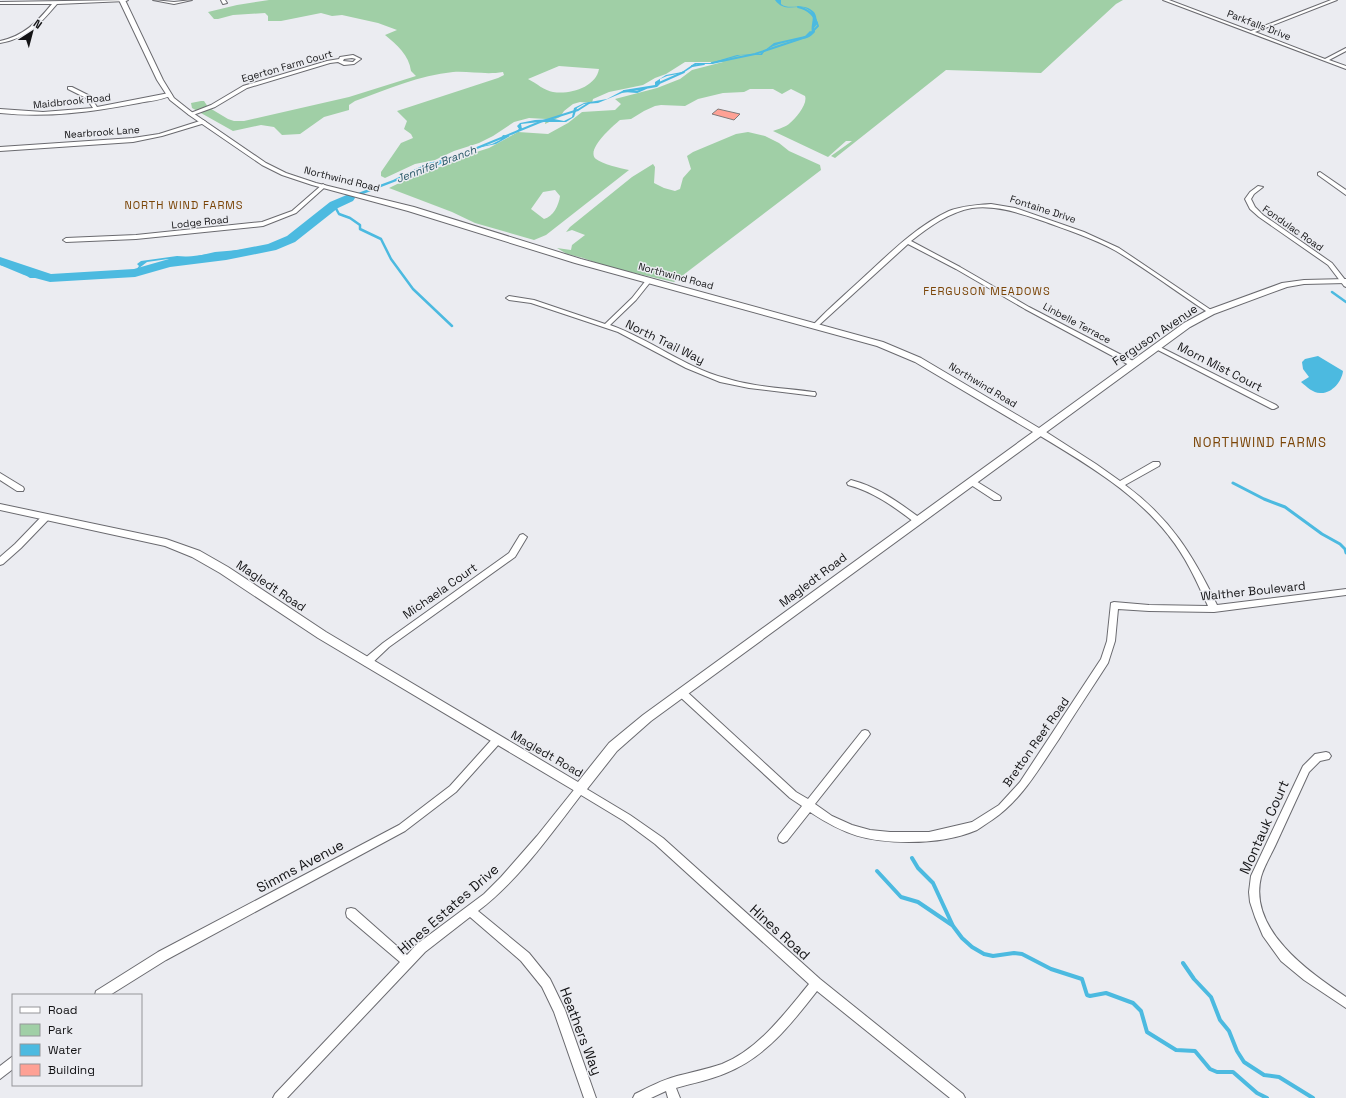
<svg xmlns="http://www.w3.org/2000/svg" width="1346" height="1098" viewBox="0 0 1346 1098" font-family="'Space Grotesk',sans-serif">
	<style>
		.green { fill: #a0cfa6; fill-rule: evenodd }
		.water { fill: #4cbae0 }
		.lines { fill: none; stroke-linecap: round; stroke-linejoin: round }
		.stream-far3 { stroke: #4cbae0; stroke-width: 2 }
		.stream-far2 { stroke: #4cbae0; stroke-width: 2.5 }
		.stream-far1 { stroke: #4cbae0; stroke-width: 3 }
		.stream { stroke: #4cbae0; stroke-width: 4 }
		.river { fill: #4cbae0; fill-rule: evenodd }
		.building { fill: #fea195; stroke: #807a79 }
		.minor-casing { stroke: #6a6a6f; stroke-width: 2 }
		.tertiary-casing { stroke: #6a6a6f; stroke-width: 2 }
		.minor { fill: #fff; fill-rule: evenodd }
		.tertiary { fill: #fff; fill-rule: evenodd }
		.labels { text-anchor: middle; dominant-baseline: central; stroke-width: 3; stroke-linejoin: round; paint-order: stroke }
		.far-street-label { font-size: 10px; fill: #131315; stroke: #ebecf1 }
		.far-water-label { font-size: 11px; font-style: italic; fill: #2b5969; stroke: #ebecf1 }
		.far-neighbourhood-label { font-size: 11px; letter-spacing: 1px; fill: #7a4406; stroke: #ebecf1 }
		.street-label { font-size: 12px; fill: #131315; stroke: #ebecf1 }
		.neighbourhood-label { font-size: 13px; letter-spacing: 1px; fill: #7a4406; stroke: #ebecf1 }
		.near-street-label { font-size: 14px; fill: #131315; stroke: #ebecf1 }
	</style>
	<rect width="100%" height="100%" fill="#ebecf1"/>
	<g class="green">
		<path d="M269 0H1123L1116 4 1041 73 946 70 835 158 831 156 852 141H846L828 157 773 131C778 129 786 127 790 123 796 118 808 104 805 96L791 89 782 94 773 89H750L744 92 723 93 698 99 685 106 661 105 655 106 644 111 631 119 620 120C613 126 585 150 596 159 602 164 620 168 629 170L546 235 534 240 475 223 452 212 389 188 426 170 444 166 464 156 489 148 518 132 548 134 568 123 582 112 615 110 621 104 615 99 657 88 680 79 692 70 723 62H685L666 74 655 78 643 85 609 92 593 99 592 103 580 102 573 104 564 111 560 117 545 124 546 119 529 118 514 122 493 136 479 143 454 151 435 160 415 164 385 178 381 176V172L401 143 413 138 411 134 404 129 407 121 397 111 498 78 504 75 503 72C486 75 470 71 453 72 420 75 386 90 355 101L349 105V110L324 117 300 134 282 135 274 127 261 125 233 131 192 108 191 103 201 101H204L208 107 228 119 234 121H244L349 97 416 76 411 71C409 55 397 45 385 35L397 30 378 23 342 15 332 16 321 13 281 21H268V16L265 13 233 15 218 19H214L208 12 237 5ZM559 66 599 69C596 87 570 95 553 92 545 91 536 83 528 79ZM555 190 560 196C559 205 553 217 544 219L531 209 543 192Z"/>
		<path d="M748 132 765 136 779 143 789 151 820 165 821 170 674 282 608 267 583 258 567 254 557 248 571 250 572 245 585 235 572 230 566 232 570 227 632 177 653 164 655 167 654 183 664 188 675 191 680 189 683 178 691 169 687 156 693 152 736 134Z"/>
	</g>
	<g class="water">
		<path d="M775 0H781V4C790 11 803 1 814 12 817 16 816 20 818 23L814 28 815 32C813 34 810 37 807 38 795 41 769 43 762 55H741L711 64H697L683 73 667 76 660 79V84L657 87 622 93 598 103 584 104 577 108 574 117 566 122H540L521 124 522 129 496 144 477 148 454 159 434 163 412 175 340 203 310 222 305 230 295 238 286 243 264 249 216 254 191 260 168 259 147 262 134 272 117 277 92 274 70 275 54 278H30L17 270 0 265V259L21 266 23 269 42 276 76 273H126L136 270 139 266 137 264 141 261 177 256 193 257 215 252 263 248 273 243 295 237 307 223 339 200 393 180 428 163 455 157 473 148 492 144 500 140 503 135 510 136 519 129 517 126 520 123 535 120 554 119 564 121 572 117 574 108 584 103 607 99 624 90 655 85V82L666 75 682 72 695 63H710L737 55 760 54 774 43 805 36 810 31 812 32C810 25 816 17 810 11 799 1 786 15 775 0Z"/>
		<path d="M1318 356 1343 371C1342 381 1332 394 1320 393 1313 393 1307 387 1301 382L1309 377 1303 369 1302 362 1305 359Z"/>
	</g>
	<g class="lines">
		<g class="stream-far3">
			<path d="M798 7C808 9 815 16 818 26L812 32"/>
			<path d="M712 63 755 54 806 37"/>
			<path d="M692 66 704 64"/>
			<path d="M657 84 684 72"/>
			<path d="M624 91 637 92 646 88"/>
			<path d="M472 150 540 122 578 110 589 103"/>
			<path d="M404 178 452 158"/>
		</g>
		<g class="stream-far2">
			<path d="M334 205 339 214 350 218 360 225V229L381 239 391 259 413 289 452 326"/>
			<path d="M1332 292 1346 302"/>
		</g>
		<path class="stream-far1" d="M1233 483 1264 499 1285 507 1322 534 1340 544 1345 549 1346 553"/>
		<g class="stream">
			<path d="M912 858 918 868 933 883 953 926 962 938 972 947 984 954 993 956 1014 953 1022 954 1051 969 1082 979 1087 995 1090 996 1106 993 1133 1003 1141 1011 1147 1032 1176 1050 1195 1051 1210 1069 1217 1072H1233L1257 1093 1267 1098"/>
			<path d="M877 871 901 897 918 902 952 925"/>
			<path d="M1183 963 1194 979 1211 997 1220 1020 1229 1031 1237 1051 1244 1062 1264 1075 1279 1077 1313 1098"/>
		</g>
		<path class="river" d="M349 194 353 195 355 198 353 201 338 208 295 242 276 250 226 260 170 267 135 277 50 282 24 275 0 265V257L51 274 134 269 169 259 226 252 268 244 287 236 330 202Z"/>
	</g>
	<path class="building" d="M718 109 740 114 734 120 712 114Z"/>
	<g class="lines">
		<defs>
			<g id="minor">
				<path d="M128 0 126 1 57 4C39 25 28 38 0 43V41C24 36 37 22 52 4H0V2Z"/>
				<path d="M153 0 174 2 192 0 174 4Z"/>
				<path d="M221 0H225L227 3 223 4Z"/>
				<path d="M1163 0H1169L1251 31 1331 0H1337L1255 32 1325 59 1346 48V51L1329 60 1346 66V69Z"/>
				<path d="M353 55 361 59 354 64 344 65 338 62 330 63 247 88 215 107 193 115 188 114 211 105 243 86 327 61 339 59 340 57ZM352 58 356 59 353 62 343 61 344 59Z"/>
				<path d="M68 87H72L90 96 97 107 169 93 172 95C163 100 149 101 139 103 91 112 48 118 0 113V109L43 112 93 108 86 98 68 89Z"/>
				<path d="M203 120 206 122 205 123 162 136 133 142 0 151V147L133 138 159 134Z"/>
				<path d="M1320 172 1346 190V195L1318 175V173Z"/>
				<path d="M323 184 326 186 325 187 296 213 263 226 136 239 66 242 63 240 66 238 136 235 262 222 292 211Z"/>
				<path d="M1258 186 1263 187 1254 194 1251 199 1255 207 1263 215 1332 263 1346 281V287L1344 286 1328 265 1259 217 1250 209 1245 199 1250 192Z"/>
				<path d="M991 204 1015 208 1084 232 1119 248 1214 312 1213 313H1209C1178 293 1148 270 1116 251 1093 238 1067 230 1043 221 1019 213 997 205 972 208 949 212 929 227 911 241L960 267 1029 307 1135 362V366H1131L1025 309 956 269 908 244 818 326H814V324C830 307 848 292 865 276 891 252 917 226 949 211 962 206 977 205 991 204Z"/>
				<path d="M649 278 652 280 636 300 610 325C650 339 684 367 725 378 753 387 784 388 813 392H815L816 394 815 396 749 388 720 382 686 368 618 332 531 303 509 300 506 298 509 296 534 300 605 324 632 298 647 279Z"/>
				<path d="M1156 345 1276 405 1278 407 1274 409H1272L1154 348V346Z"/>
				<path d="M1037 430H1043L1096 464 1120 481 1153 462H1159L1160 464 1159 466 1125 485C1170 518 1193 555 1217 605L1346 589V595L1214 612 1149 611 1118 609 1115 641 1108 663C1092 688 1075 713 1059 739 1039 768 1022 800 992 820 987 823 982 827 977 830 956 839 932 842 909 842 867 842 845 835 810 812L787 841 783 843 779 841 778 838 779 835 802 806 790 798 679 696 678 693 679 690 682 689 685 690 796 792 808 799 862 731 865 730 868 731 870 734 868 737 815 804 832 816 852 825 870 830 890 832H929L972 822 999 805 1020 782 1101 659 1107 641 1111 603 1114 602 1149 605 1208 606C1197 582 1186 557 1169 536 1135 492 1085 463 1037 434L1036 432Z"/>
				<path d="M0 473 23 487 24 489 23 491H17L0 480Z"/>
				<path d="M971 478 1000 496 1001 498 1000 500H994L968 483 967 481Z"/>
				<path d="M851 480C878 487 898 502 920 518L921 520 920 522H914C893 506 874 492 848 485L847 483Z"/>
				<path d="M46 514 50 517 49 519 21 548 3 564 0 565V557L15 544 43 515Z"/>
				<path d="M523 534 527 537 515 557 389 647 370 665 367 666 364 665 363 662 364 659 383 643 509 553 520 535Z"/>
				<path d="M497 736 500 737 502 740 500 743 456 792 405 831 166 960 110 995H95L96 991 158 952 399 825 450 786 494 737Z"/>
				<path d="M1326 752 1329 753 1331 756 1329 759 1320 761 1309 772C1298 796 1287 820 1276 844 1271 855 1264 866 1261 877 1248 930 1309 972 1346 997V1008L1304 980 1281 961 1263 936 1255 917 1250 902 1249 892 1251 876 1303 766 1315 754Z"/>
				<path d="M580 785 630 815 663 838 820 979 963 1094 965 1098H950L817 991C792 1023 766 1057 726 1073 710 1080 693 1083 676 1088L680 1098H668L666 1091 651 1098H633L635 1094C649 1087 662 1080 677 1076 692 1072 707 1069 722 1064 759 1049 784 1014 809 984L655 844 624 821 581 795C550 835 519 880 478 911L529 953 550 979 565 1010 596 1098H584L554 1012 542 987 521 961 470 917 425 952 287 1098H273L275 1094 400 962 347 917 346 913 347 909 351 908 355 909 407 955 417 944 484 894 501 877 537 836 577 786Z"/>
				<path d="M13 1056V1069L0 1079V1066Z"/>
			</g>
			<path id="tertiary" d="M119 0H125L163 80 174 98 193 113 266 163 286 173 316 183 414 207 581 259 883 342 921 358 1039 428 1184 323 1208 310 1282 283 1304 280 1346 279V283L1304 284 1287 287 1214 314 1190 327 651 721 617 751 584 793 580 794 318 638 220 573 192 557 165 546 0 510V504L166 539 200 551 228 567 326 632 578 782 609 743 643 715 1033 432 915 362 877 346 575 263 408 211 312 185 282 175 262 165 189 115 170 100 157 80Z"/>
		</defs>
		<use href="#minor" class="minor-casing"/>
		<use href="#tertiary" class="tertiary-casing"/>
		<use href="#minor" class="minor"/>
		<use href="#tertiary" class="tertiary"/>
	</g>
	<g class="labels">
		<g class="far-street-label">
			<text transform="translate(1259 25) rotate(21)">Parkfalls Drive</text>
			<text transform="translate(287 66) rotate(-16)">Egerton Farm Court</text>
			<text transform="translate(72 101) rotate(-6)">Maidbrook Road</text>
			<text transform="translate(102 132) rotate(-4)">Nearbrook Lane</text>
			<text transform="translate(342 179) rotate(14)">Northwind Road</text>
			<text transform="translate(1043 209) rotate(18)">Fontaine Drive</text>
			<text transform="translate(200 222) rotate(-6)">Lodge Road</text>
			<text transform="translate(1293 228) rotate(35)">Fondulac Road</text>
			<text transform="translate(676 276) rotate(15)">Northwind Road</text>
			<text transform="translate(1077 323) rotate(28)">Linbelle Terrace</text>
			<text transform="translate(983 385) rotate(31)">Northwind Road</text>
		</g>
		<g class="far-water-label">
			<text transform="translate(436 164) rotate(-21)">Jennifer Branch</text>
		</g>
		<g class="far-neighbourhood-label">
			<text x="184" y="205">NORTH WIND FARMS</text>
			<text x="987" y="291">FERGUSON MEADOWS</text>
		</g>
		<g class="street-label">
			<text transform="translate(1155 335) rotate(-34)">Ferguson Avenue</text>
			<text transform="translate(665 342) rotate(26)">North Trail Way</text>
			<text transform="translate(1220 367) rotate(27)">Morn Mist Court</text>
			<text transform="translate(813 580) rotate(-37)">Magledt Road</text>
			<text transform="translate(271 586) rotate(34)">Magledt Road</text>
			<text transform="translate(440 591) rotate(-35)">Michaela Court</text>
			<text transform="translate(1253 591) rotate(-6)">Walther Boulevard</text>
			<text transform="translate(1036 742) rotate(-55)">Bretton Reef Road</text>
			<text transform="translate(547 754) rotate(30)">Magledt Road</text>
		</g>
		<g class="neighbourhood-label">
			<text x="1260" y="442">NORTHWIND FARMS</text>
		</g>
		<g class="near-street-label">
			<text transform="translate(1264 827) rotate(-66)">Montauk Court</text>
			<text transform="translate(300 866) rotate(-28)">Simms Avenue</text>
			<text transform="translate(448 909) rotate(-41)">Hines Estates Drive</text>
			<text transform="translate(780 932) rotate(42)">Hines Road</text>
			<text transform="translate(581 1031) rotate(69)">Heathers Way</text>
		</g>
	</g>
	<rect x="12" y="994" width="130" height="92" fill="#ebecf1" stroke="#959599"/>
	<rect x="20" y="1007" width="20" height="6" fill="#ffffff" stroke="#959599"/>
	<text x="48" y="1014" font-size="12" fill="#131315">Road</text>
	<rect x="20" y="1024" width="20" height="12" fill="#a0cfa6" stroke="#959599"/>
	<text x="48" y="1034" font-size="12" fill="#131315">Park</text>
	<rect x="20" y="1044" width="20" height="12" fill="#4cbae0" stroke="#959599"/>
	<text x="48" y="1054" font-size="12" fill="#131315">Water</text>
	<rect x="20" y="1064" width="20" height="12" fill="#fea195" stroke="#959599"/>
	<text x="48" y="1074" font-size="12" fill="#131315">Building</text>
	<g transform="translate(32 32) rotate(36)" stroke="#ebecf1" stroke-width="3" paint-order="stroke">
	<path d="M0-3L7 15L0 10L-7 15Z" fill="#131315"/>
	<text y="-6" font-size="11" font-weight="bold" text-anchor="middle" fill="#131315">N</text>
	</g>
</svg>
